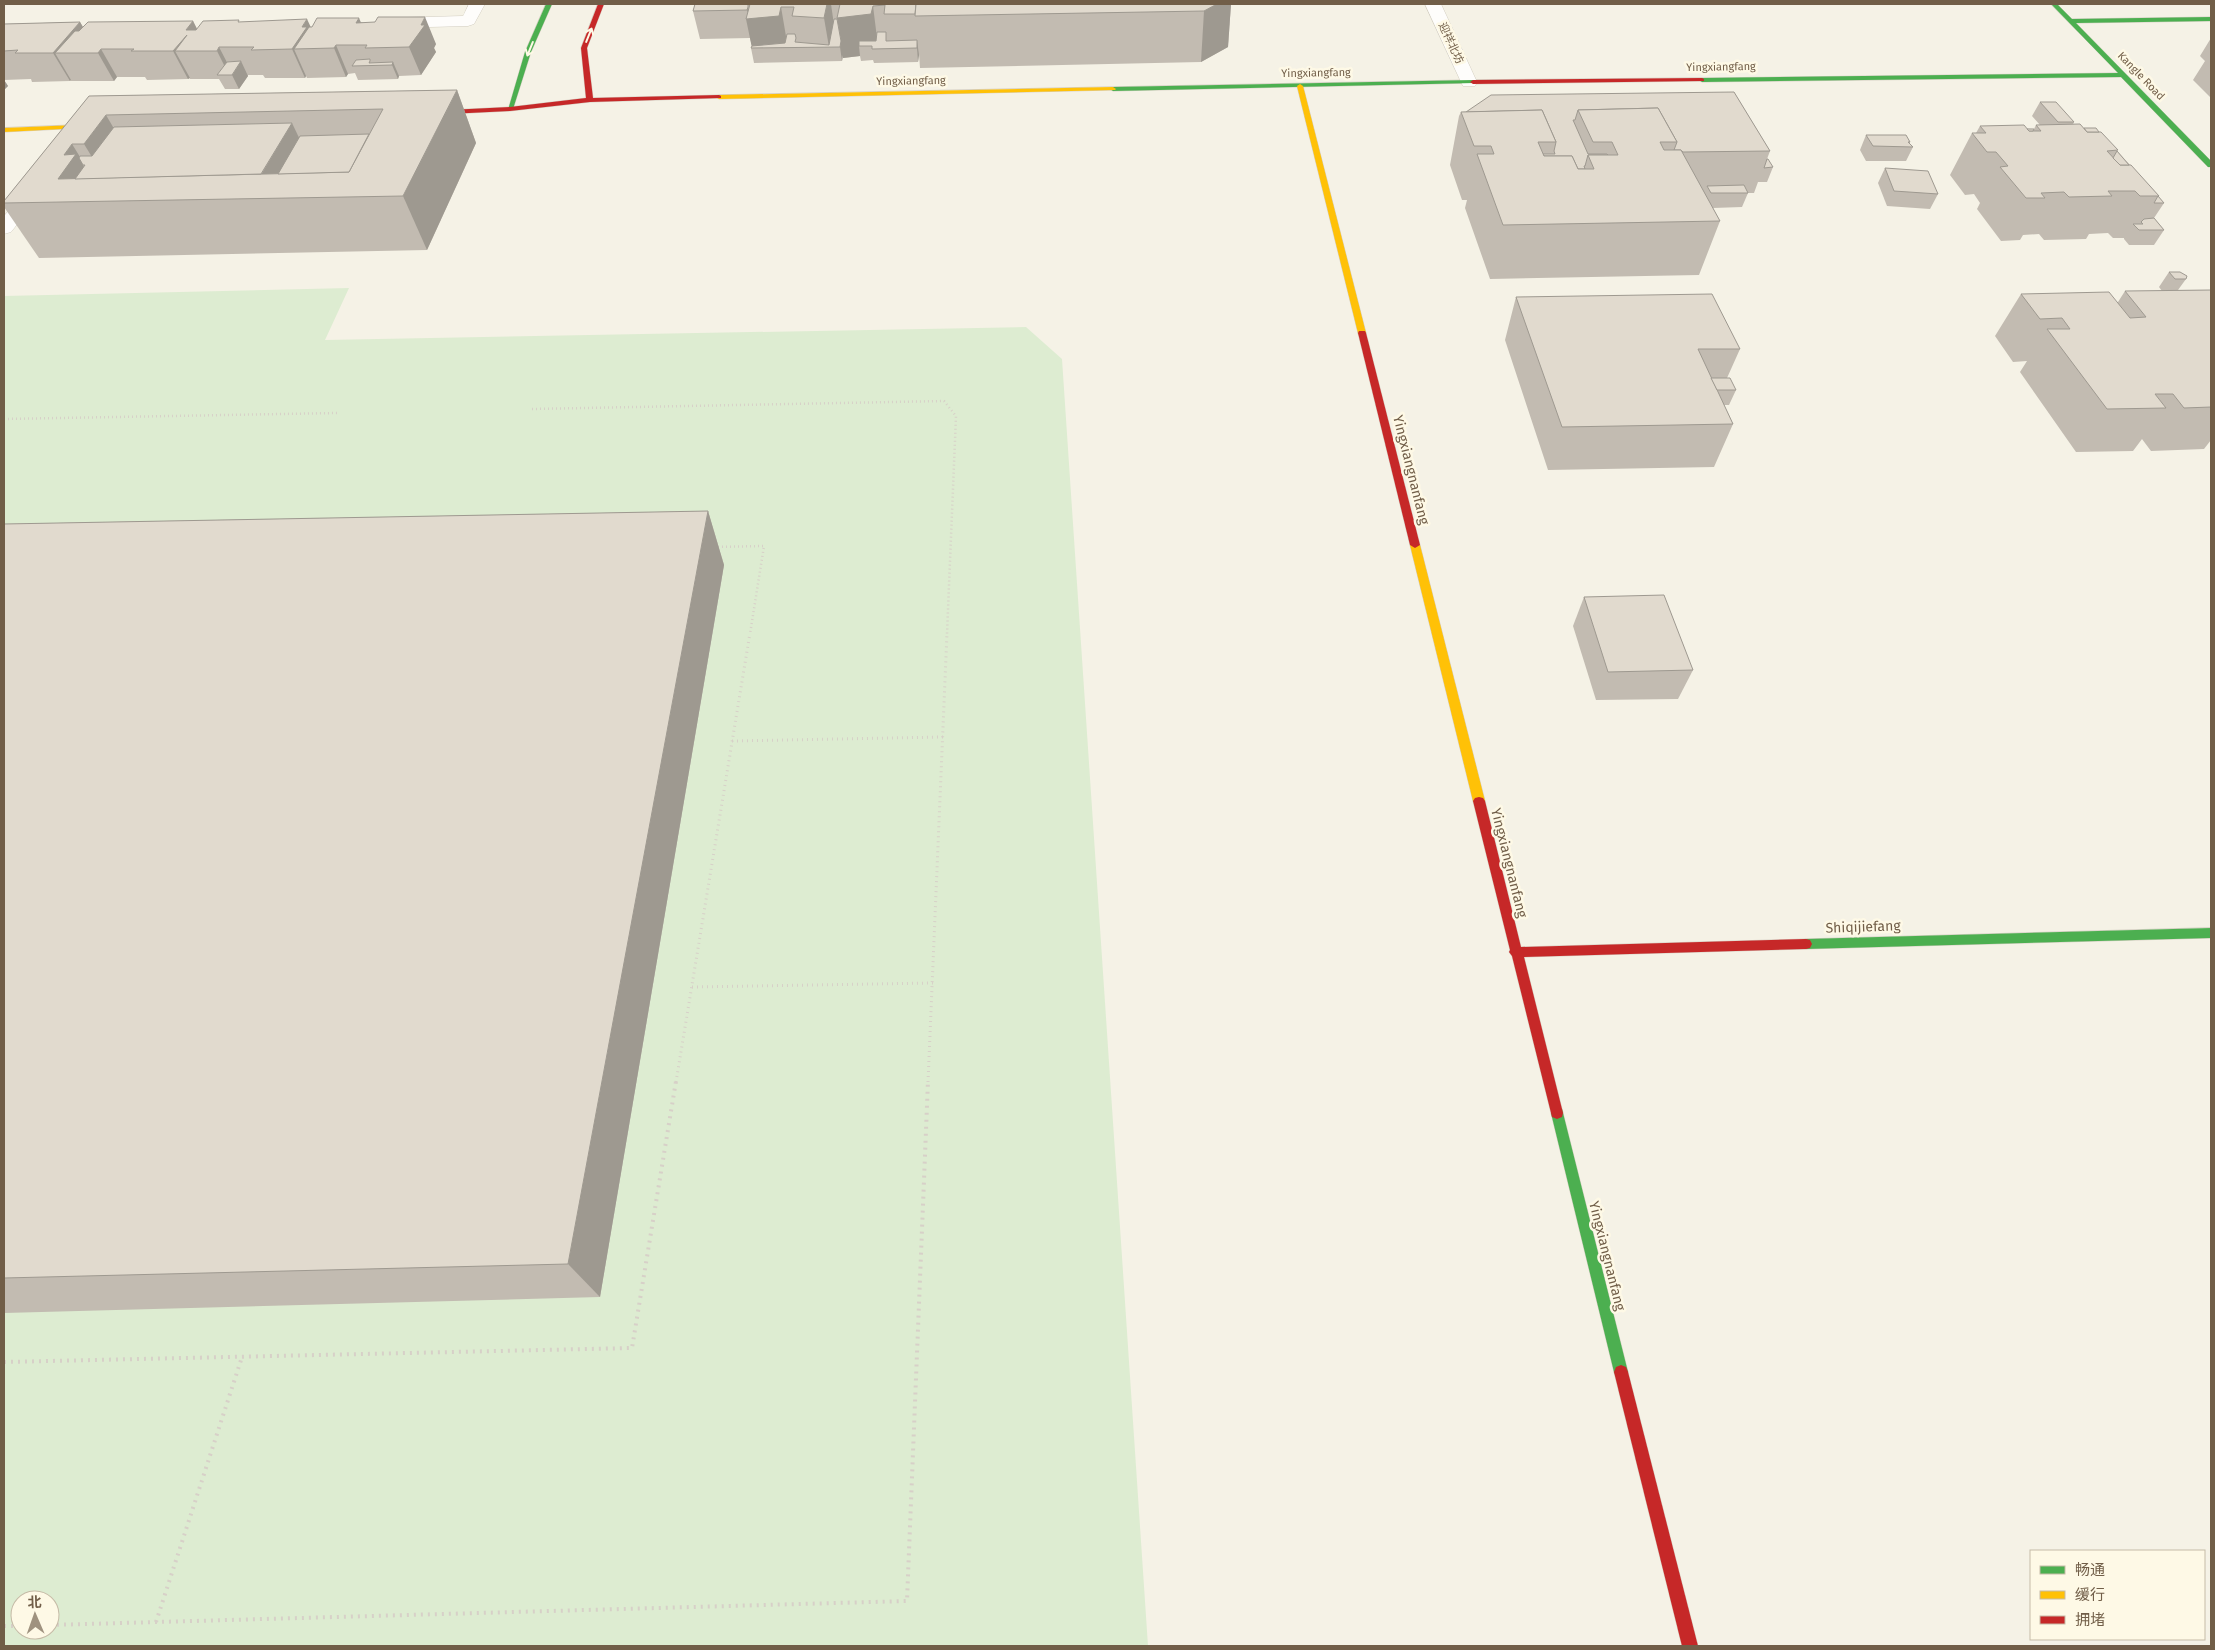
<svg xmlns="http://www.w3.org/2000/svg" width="2215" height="1650" viewBox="0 0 2215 1650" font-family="'Fira Sans','Noto Sans SC',sans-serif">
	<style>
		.green { fill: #ddecd1; fill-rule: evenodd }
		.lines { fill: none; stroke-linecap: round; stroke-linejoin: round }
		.street-casing { stroke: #d3cec1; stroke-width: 1 }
		.fast-casing { stroke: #d5cfc3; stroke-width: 1 }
		.slow-casing { stroke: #d5cfc3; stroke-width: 1 }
		.jam-casing { stroke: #d5cfc3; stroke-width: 1 }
		.path-far2 { stroke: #d7d0c8; stroke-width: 2.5; stroke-dasharray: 1 3; stroke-linecap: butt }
		.path-far1 { stroke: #d7d0c8; stroke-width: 3; stroke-dasharray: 1 4; stroke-linecap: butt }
		.path { stroke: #d7d0c8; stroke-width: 4; stroke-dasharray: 2 5; stroke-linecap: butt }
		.street { fill: #fefdfb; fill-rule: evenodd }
		.fast { fill: #4caf50; fill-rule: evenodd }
		.slow { fill: #ffc107; fill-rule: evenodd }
		.jam { fill: #c62828; fill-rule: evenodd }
		.wall { fill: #c2bbb1 }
		.shaded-wall { fill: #9e9990 }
		.building { fill: #e1dace; stroke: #9e9990; fill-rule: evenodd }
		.oneway { stroke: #fef9e6 }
		.labels { text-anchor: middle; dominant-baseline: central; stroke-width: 5; stroke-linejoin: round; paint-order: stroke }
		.far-street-label { font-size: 11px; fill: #715e48; stroke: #fef9e6 }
		.street-label { font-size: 14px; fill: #715e48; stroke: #fef9e6 }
	</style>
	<rect width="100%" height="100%" fill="#f5f2e6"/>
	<path class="green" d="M349 288 325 340 1026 327 1062 359 1148 1646H4V296ZM20 1600H50V1630H20Z"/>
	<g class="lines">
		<defs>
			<g id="street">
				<path d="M469 4H485L474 24 468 26 390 28 384 26 382 23 384 20 390 18 463 16Z"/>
				<path d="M1425 4H1441L1477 82 1475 86H1463L1461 82Z"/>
				<path d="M35 186 41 187 44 191 11 232 4 234V216L29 187Z"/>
			</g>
			<g id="fast">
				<path d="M546 4H552L531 52 513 109 508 110 525 52Z"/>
				<path d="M2051 4H2057L2072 19 2211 17V21L2076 23 2211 161V167H2208L2121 77 1702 82 1699 80 1702 78 2118 73Z"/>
				<path d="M1473 80 1475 81V83L1113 91 1110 89 1113 87Z"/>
				<path d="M2211 928V938L1806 949 1802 948 1800 944 1802 940 1806 939Z"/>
				<path d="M1557 1107 1562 1109 1563 1113 1628 1372 1626 1377 1621 1379 1616 1377 1614 1372 1551 1113 1552 1109Z"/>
			</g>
			<g id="slow">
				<path d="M1300 84 1303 86 1366 333 1365 335H1359L1358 333 1297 86Z"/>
				<path d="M1113 87 1116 89 1115 90 719 99 716 97 719 95Z"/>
				<path d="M100 124 102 125V127L4 132V128Z"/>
				<path d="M1415 542 1420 545 1485 801 1483 804H1475L1473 801 1410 545Z"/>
			</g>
			<g id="jam">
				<path d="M598 4H604L587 48 593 98 719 95 721 96V98L590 102 510 111 428 115 425 113 428 111 510 107 586 98 581 48Z"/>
				<path d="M1702 78 1704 79V81L1473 84 1470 82 1473 80Z"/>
				<path d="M1359 331H1365L1366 333 1420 545 1415 548 1410 545 1358 333Z"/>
				<path d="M1479 797 1483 798 1485 801 1521 947 1806 939 1810 940 1812 944 1810 948 1806 949 1524 957 1563 1113 1562 1117 1557 1119 1552 1117 1512 956 1509 952 1510 950 1473 801 1475 798Z"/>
				<path d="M1621 1365 1626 1367 1628 1372 1698 1646H1682L1614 1372 1616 1367Z"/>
			</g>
		</defs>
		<use href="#street" class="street-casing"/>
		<use href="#fast" class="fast-casing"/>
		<use href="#slow" class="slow-casing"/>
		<use href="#jam" class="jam-casing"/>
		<g class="path-far2">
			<path d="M532 409 944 401 956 416 947 634"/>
			<path d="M4 419 337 413"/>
			<path d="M714 547 764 546 750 634"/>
		</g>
		<g class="path-far1">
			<path d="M732 741 943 737"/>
			<path d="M692 987 933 983"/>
			<path d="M676 1082 750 633"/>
			<path d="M928 1082 947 633"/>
		</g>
		<g class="path">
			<path d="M4 1362 632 1348 676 1081"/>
			<path d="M156 1622 242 1357"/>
			<path d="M50 1625 907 1601 928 1081"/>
			<path d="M4 1626H20"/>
		</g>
		<use href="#street" class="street"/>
		<use href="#fast" class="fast"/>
		<use href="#slow" class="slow"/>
		<use href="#jam" class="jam"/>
	</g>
	<g class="wall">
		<path d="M695 4H1231L1228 47 1201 62 920 68 919 54 918 62 874 63 873 60 861 61 860 56 843 58V55L842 61 754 63 751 48 752 46 750 38 700 39 693 11Z"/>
		<path d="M193 21 197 29 240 22 311 27 361 22 436 44 434 48 436 52 421 75 399 76 398 79 358 80 355 73 348 74 346 77 307 78 306 76 305 78H265L263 75H248V76L239 89H225L219 79H190V78L188 79 147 80 145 77H117L114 81H71V80L70 81 32 82 31 79 4 80 8 86 4 90V24L80 22 83 27Z"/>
		<path d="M2211 38V98L2193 80 2205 61 2200 56Z"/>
		<path d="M457 90 476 143 427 250 39 258 4 207V201L89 96Z"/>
		<path d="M1734 92 1770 151 1767 159 1773 167 1767 182H1758L1754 193H1748L1742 207 1713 208 1720 221 1699 275 1490 279 1465 208 1467 200H1462L1450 165 1459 116 1461 112Z"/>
		<path d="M2040 102 2074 122 2073 124 2084 128 2118 150 2117 151 2159 196H2158L2164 203 2154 218 2164 230 2154 245H2129L2124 239V238H2113L2108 233 2089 234 2086 239 2044 240 2039 234 2023 235 2020 240 2001 241 1977 209 1980 203 1974 194 1965 195 1950 175 1972 133H1976L1980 126 2034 129 2036 125H2040L2032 116Z"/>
		<path d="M1866 135 1910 142V144L1913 147 1906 161H1866L1860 150Z"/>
		<path d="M1885 168 1938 194 1930 209 1887 206 1878 183Z"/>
		<path d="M2169 272 2186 279 2178 290H2211V440L2204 449 2151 451 2142 439 2133 451 2076 452 2020 372 2027 361 2013 362 1995 336 2021 294 2118 302 2125 291H2162L2159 287Z"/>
		<path d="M1516 297 1740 349 1727 378 1736 390 1729 405H1724L1733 424 1714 467 1548 470 1505 340Z"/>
		<path d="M708 511 724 565 600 1297 4 1313V524Z"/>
		<path d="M1584 597 1693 670 1678 699 1596 700 1573 626Z"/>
	</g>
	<g class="shaded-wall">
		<path d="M827 4H831L835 32 829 47 824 18Z"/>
		<path d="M1217 4H1231L1228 47 1201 62 1204 11Z"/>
		<path d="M873 6 878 46H859L860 56 843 58V55L842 61 840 47 841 41 837 18Z"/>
		<path d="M748 7 751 19 781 7 788 48H752L746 19H749L747 10Z"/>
		<path d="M425 17 436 44 434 48 436 52 421 75 409 47Z"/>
		<path d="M359 18 371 45 356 23Z"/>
		<path d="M307 19 320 47 294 49 306 76 305 78 292 49 302 27Z"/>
		<path d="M193 21 207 49 186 30Z"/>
		<path d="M80 22 96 50 55 53 71 80 70 81 53 53Z"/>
		<path d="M187 35 175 51 190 78 188 79 173 51Z"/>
		<path d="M917 40 919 55 918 62 917 48Z"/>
		<path d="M336 45 348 74 346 77 334 48Z"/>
		<path d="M219 47 233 74 241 61 248 76 239 89 232 75H229L217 51Z"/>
		<path d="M101 49 117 77 114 81 98 53Z"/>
		<path d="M393 62 399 76 398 79 392 65Z"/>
		<path d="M4 80 8 86 4 90Z"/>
		<path d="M457 90 476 143 427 250 403 196Z"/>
		<path d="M106 115 137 168 111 188 84 144Z"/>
		<path d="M292 123 312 165 255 185Z"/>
		<path d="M72 144 85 165H83L98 189 58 179 64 155Z"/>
		<path d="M708 511 724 565 600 1297 568 1264Z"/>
	</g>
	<g class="building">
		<path d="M695 4H748V7L747 10 693 11Z"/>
		<path d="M750 4H827L824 18 792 16 794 7H781L779 16 746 19Z"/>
		<path d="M840 4H916L915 14H884L885 5 873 6 871 14 837 18Z"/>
		<path d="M916 4H1217L1204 11 915 16Z"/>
		<path d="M378 17H425L421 25H425L409 47 365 48 367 45H336L334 48 294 49 309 27H312L317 18H359L356 23 375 22Z"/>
		<path d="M307 19 302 27H307L292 49 251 50 254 47H219L217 51H175L187 35 173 51H131L134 49H101L98 53H55L75 31H79L88 22 193 21 186 30H196L203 21 239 20 238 22Z"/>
		<path d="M834 19H837L841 41 840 47 751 48 752 46 785 43 787 34H795L796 38 795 42 829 45Z"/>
		<path d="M80 22 53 53H15L18 50 4 51V24Z"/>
		<path d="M877 32H886V41L917 40V48L872 49V46H859V41H876Z"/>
		<path d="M370 59V61L369 63 393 62 392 65 352 66 356 60Z"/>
		<path d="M241 61 232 75H217L227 62Z"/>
		<path d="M457 90 403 196 4 203V201L89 96ZM383 109 349 172 58 179 76 154 64 155 72 144H84L106 115Z"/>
		<path d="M1734 92 1770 151 1683 152 1681 150H1674L1677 142 1658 108 1578 110 1575 120H1573L1588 154H1607L1608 155H1588L1585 166H1584L1585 169H1578L1572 156H1544L1543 154H1555L1554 151 1556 142 1542 110 1466 112 1491 95Z"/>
		<path d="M2040 102H2056L2074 122H2058Z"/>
		<path d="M1658 108 1677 142H1660L1664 150H1681L1720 221 1503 225 1477 154H1494L1491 146H1474L1461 112 1542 110 1556 142H1538L1544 156H1572L1578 169H1594L1588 155H1618L1612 142H1593L1578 110Z"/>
		<path d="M292 123 261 174 75 179 85 165H83L79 158 80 156H92L114 127Z"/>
		<path d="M2080 124 2087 132H2101L2118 150 2107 151 2120 165H2131L2159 196H2140L2135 191H2108L2112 196 2069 197 2064 192 2041 193 2045 198H2026L2000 167 2008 166 1996 152H1987L1972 133H1986L1980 126 2024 125 2029 131H2041L2036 125Z"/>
		<path d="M2084 128H2096L2099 132H2087Z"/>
		<path d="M2027 129H2034L2033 131H2029Z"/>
		<path d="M369 134 349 172 278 174 300 136Z"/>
		<path d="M1866 135H1906L1910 142H1908L1913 147 1873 146Z"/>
		<path d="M2117 151 2129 165H2120L2113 158Z"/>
		<path d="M1767 159H1768L1773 167 1764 168Z"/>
		<path d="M1885 168 1928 171 1938 194 1894 191Z"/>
		<path d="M1744 185 1748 193H1711L1707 186Z"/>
		<path d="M2158 196 2164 203H2154Z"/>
		<path d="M2154 218 2164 230H2139L2133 224H2143L2141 222 2144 219Z"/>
		<path d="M2169 272H2180L2187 276 2186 279H2175Z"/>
		<path d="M2211 290V407L2184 408 2173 394H2155L2166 408 2107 409 2047 329H2070L2062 318 2040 319 2021 294 2109 292 2130 318 2146 317 2125 291Z"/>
		<path d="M1712 294 1740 349H1698L1733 424 1562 427 1516 297Z"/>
		<path d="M1711 378H1730L1736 390H1717Z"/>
		<path d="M708 511 568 1264 4 1278V524Z"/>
		<path d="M1664 595 1693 670 1608 672 1584 597Z"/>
	</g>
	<defs><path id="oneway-shaft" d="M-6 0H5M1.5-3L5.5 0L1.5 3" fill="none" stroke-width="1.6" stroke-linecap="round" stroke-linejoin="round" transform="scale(1.25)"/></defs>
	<g class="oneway">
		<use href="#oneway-shaft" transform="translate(589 35) rotate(-68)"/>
		<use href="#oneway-shaft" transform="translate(530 49) rotate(112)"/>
	</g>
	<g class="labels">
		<g class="far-street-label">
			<text transform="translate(1451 43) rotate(65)">迎祥北坊</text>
			<text transform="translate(1721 67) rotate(-1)">Yingxiangfang</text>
			<text transform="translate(1316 73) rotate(-1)">Yingxiangfang</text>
			<text transform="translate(2141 76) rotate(46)">Kangle Road</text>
			<text transform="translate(911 81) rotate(-1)">Yingxiangfang</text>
		</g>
		<g class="street-label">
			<text transform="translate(1411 470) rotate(76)">Yingxiangnanfang</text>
			<text transform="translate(1509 863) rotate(76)">Yingxiangnanfang</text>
			<text transform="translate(1863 927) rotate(-2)">Shiqijiefang</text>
			<text transform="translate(1607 1256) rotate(76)">Yingxiangnanfang</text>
		</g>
	</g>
	<rect width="2215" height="1650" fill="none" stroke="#715e48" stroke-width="10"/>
	<rect x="2030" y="1550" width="175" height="90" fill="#fef9e6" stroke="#c6bba7"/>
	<rect x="2040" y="1566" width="25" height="8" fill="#4caf50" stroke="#c6bba7"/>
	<text x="2075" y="1575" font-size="15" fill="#715e48">畅通</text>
	<rect x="2040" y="1591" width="25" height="8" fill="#ffc107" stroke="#c6bba7"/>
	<text x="2075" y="1600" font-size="15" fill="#715e48">缓行</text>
	<rect x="2040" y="1616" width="25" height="8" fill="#c62828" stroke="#c6bba7"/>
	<text x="2075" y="1625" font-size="15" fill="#715e48">拥堵</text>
	<g transform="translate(35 1615) rotate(358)"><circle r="24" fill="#fef9e6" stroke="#c6bba7"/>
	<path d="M0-4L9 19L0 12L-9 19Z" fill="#9f927f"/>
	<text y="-8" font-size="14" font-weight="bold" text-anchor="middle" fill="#715e48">北</text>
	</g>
</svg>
